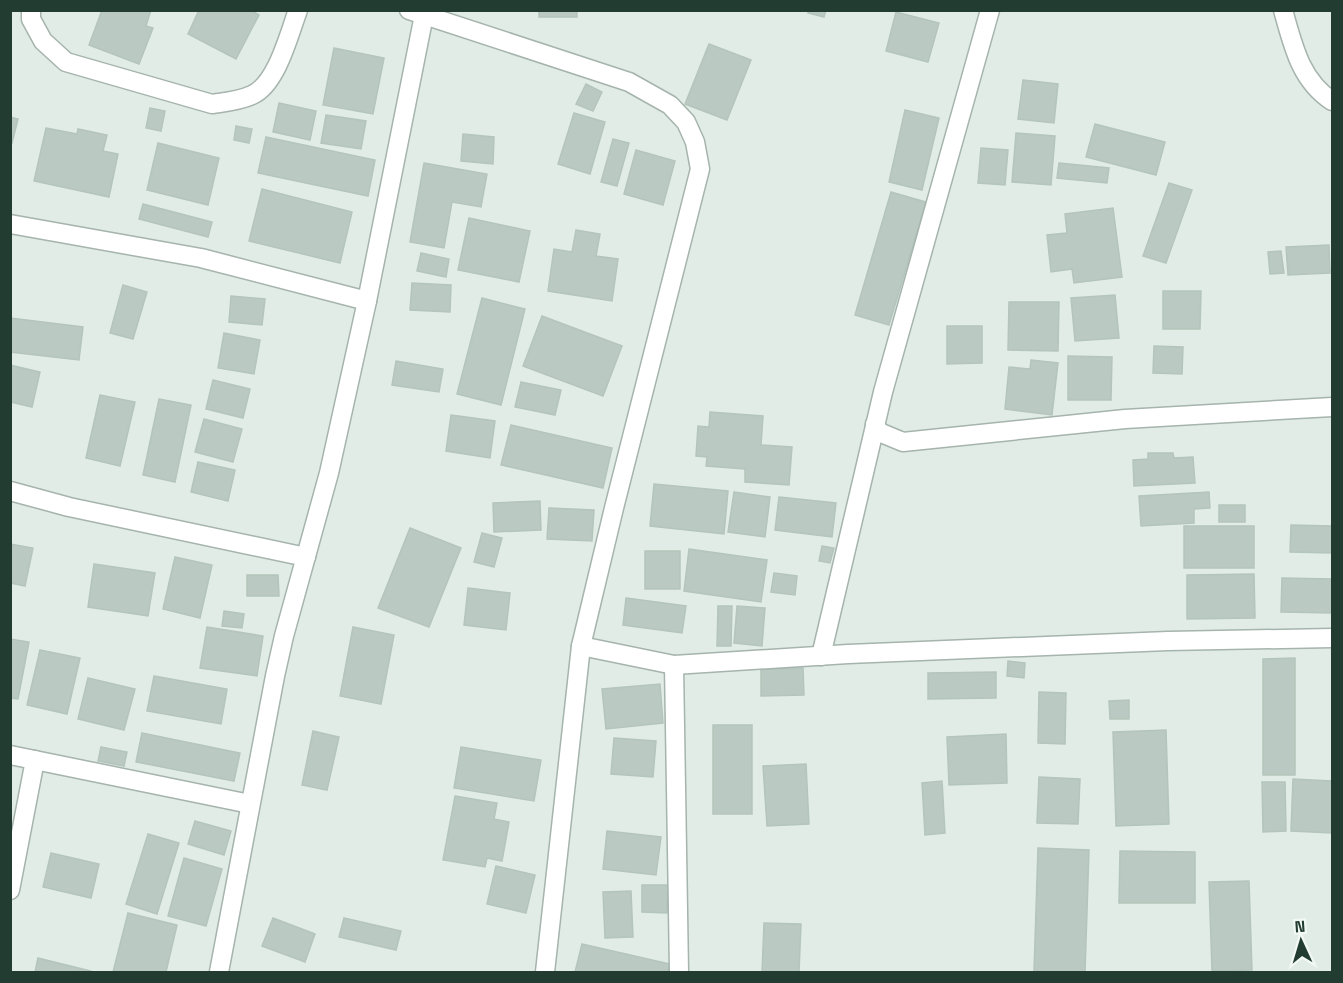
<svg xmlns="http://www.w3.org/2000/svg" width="1343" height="983" viewBox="0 0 1343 983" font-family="'Space Grotesk',sans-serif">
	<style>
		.building { fill: #bac9c2; stroke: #b4c5bc; stroke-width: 1.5 }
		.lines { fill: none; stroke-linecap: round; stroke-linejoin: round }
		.street-casing { stroke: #a5b4ac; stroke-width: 21 }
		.street { stroke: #fff; stroke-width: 18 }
	</style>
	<rect width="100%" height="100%" fill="#e2ece6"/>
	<g class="building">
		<path d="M102 10H151L146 26 153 28 139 64 89 45Z"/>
		<path d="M199 10H251L259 15 236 59 188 34Z"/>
		<rect x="539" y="10" width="38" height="7"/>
		<path d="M808 10H826L824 17 808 13Z"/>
		<path d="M896 12 939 23 928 62 886 51Z"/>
		<path d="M709 44 751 60 727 120 685 104Z"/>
		<path d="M334 48 384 58 373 114 323 105Z"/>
		<path d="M1023 80 1058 84 1054 123 1018 119Z"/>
		<path d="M586 84 602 92 593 111 576 104Z"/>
		<path d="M279 103 316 111 310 140 273 132Z"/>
		<path d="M150 108 165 111 161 131 146 128Z"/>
		<path d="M905 110 939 118 922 190 889 182Z"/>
		<path d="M574 113 605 122 590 174 558 164Z"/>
		<path d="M326 115 366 121 361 149 321 143Z"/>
		<path d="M10 117 18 119 12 143 10 142Z"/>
		<path d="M1095 124 1165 142 1156 175 1086 157Z"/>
		<path d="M236 126 252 129 249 143 234 140Z"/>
		<path d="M46 128 77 134 78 129 107 135 103 151 118 154 109 197 34 181Z"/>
		<path d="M1016 133 1055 136 1051 185 1012 182Z"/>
		<path d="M463 134 494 137 493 164 461 161Z"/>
		<path d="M266 137 375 160 368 196 258 173Z"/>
		<path d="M613 139 629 143 617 186 601 182Z"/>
		<path d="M158 143 219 158 208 205 147 190Z"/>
		<path d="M981 148 1008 150 1005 185 978 183Z"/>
		<path d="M636 150 675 161 663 205 624 194Z"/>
		<path d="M424 163 487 174 481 207 452 202 444 248 410 242Z"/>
		<path d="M1059 163 1109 168 1107 183 1057 178Z"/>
		<path d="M1169 183 1192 190 1166 263 1143 256Z"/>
		<path d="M262 189 352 212 340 263 249 241Z"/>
		<path d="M891 192 926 202 889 325 855 315Z"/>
		<path d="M143 204 212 222 208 237 139 219Z"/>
		<path d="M1113 208 1122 277 1074 283 1072 269 1051 272 1047 235 1067 233 1065 214Z"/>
		<path d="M469 218 530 231 519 282 458 270Z"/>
		<path d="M576 230 600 234 596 256 618 259 612 301 548 291 554 249 572 252Z"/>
		<path d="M1329 245 1330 273 1288 275 1286 247Z"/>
		<path d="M1281 251 1284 273 1270 274 1268 252Z"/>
		<path d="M421 253 449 259 446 277 417 271Z"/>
		<path d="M412 283 451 285 450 312 410 310Z"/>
		<path d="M123 285 147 292 133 339 110 333Z"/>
		<path d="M1163 291H1201L1200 329H1163Z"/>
		<path d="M1115 295 1119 338 1075 341 1071 298Z"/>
		<path d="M231 296 265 299 262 325 229 322Z"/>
		<path d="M482 298 525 309 501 405 457 394Z"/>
		<path d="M1009 302H1059L1058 351 1008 350Z"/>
		<path d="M542 316 622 346 603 396 523 366Z"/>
		<path d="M10 318 83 327 79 360 10 352Z"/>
		<path d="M947 326H982V363L947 364Z"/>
		<path d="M224 333 260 340 254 374 218 368Z"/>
		<path d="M1154 346 1183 347 1182 374 1153 373Z"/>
		<path d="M1068 356 1112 357 1111 400H1068Z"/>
		<path d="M1031 360 1058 363 1052 415 1005 409 1009 367 1030 369Z"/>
		<path d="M396 361 443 369 439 392 392 385Z"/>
		<path d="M10 365 40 372 32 407 10 402Z"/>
		<path d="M213 380 250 389 243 418 206 409Z"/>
		<path d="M521 382 561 390 555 415 515 407Z"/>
		<path d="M100 395 135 402 120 466 86 458Z"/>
		<path d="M159 399 191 405 175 482 143 475Z"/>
		<path d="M710 412 763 416 761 445 792 447 789 485 745 482V469L706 466 707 457 696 456 698 426 709 427Z"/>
		<path d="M451 415 495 421 490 458 446 451Z"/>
		<path d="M204 419 242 429 233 462 195 452Z"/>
		<path d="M511 425 612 448 603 488 501 465Z"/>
		<path d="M1148 453H1173L1174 458 1193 457 1195 483 1134 486 1133 460 1148 459Z"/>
		<path d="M198 462 235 470 228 501 191 492Z"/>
		<path d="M654 484 728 491 724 534 650 526Z"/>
		<path d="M734 492 770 497 765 537 728 532Z"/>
		<path d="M1209 492 1210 508 1194 509V523L1141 526 1139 496Z"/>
		<path d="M779 497 836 503 832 537 775 530Z"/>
		<path d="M540 501 541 530 494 532 493 503Z"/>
		<rect x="1219" y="505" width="26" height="17"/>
		<path d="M549 508 594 510 592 541 547 539Z"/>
		<path d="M1291 525 1332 526V553L1290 552Z"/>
		<rect x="1184" y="526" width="70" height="42"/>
		<path d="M410 528 461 548 429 627 378 608Z"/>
		<path d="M482 533 502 538 494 567 474 562Z"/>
		<path d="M10 544 33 548 25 586 10 583Z"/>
		<path d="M822 546 834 548 830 563 819 561Z"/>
		<path d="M689 549 767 560 761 602 684 591Z"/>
		<rect x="645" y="551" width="35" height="38"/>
		<path d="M175 557 212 565 200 618 163 609Z"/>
		<path d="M94 564 155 573 148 616 88 607Z"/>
		<path d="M774 573 797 576 795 595 771 592Z"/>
		<path d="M1254 574 1255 618 1187 619V575Z"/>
		<path d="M247 575H278L279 596H247Z"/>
		<path d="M1282 578 1332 579V613L1281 612Z"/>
		<path d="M468 588 510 593 506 630 464 625Z"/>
		<path d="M626 598 686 606 682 633 623 625Z"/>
		<path d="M718 606H732L731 646H717Z"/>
		<path d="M737 606 765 608 762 646 734 643Z"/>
		<path d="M224 611 244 614 242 628 222 626Z"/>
		<path d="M207 627 263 636 257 676 200 668Z"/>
		<path d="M353 627 394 635 381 704 340 696Z"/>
		<path d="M10 639 29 642 18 699 10 698Z"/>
		<path d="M40 650 80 658 67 714 27 705Z"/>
		<path d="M1295 658V775H1263V659Z"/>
		<path d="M1008 661 1025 663 1024 678 1007 676Z"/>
		<path d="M803 668 804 695 761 696V669Z"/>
		<path d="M996 672V698L928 699V673Z"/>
		<path d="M154 676 227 689 221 724 147 711Z"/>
		<path d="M88 678 135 689 124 730 78 719Z"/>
		<path d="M660 684 663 723 606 729 602 689Z"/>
		<path d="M1039 692 1066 693 1065 744 1038 743Z"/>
		<path d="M1129 700V719H1110L1109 701Z"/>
		<rect x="713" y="725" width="39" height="89"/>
		<path d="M1166 730 1169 824 1116 826 1113 732Z"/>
		<path d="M313 731 339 737 327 790 302 785Z"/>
		<path d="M142 733 240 753 234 781 136 762Z"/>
		<path d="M1006 734 1007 783 949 785 947 737Z"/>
		<path d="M614 738 656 741 653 777 611 774Z"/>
		<path d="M101 747 127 752 124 766 98 761Z"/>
		<path d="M461 747 541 760 534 801 454 788Z"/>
		<path d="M806 764 809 824 767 826 763 766Z"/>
		<path d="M1039 777 1080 779 1078 824 1037 823Z"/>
		<path d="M1293 779 1332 781V833L1291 831Z"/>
		<path d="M942 781 945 833 925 835 922 783Z"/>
		<path d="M1262 782H1285L1286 831 1263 832Z"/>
		<path d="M455 796 497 803 494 819 509 822 502 861 487 858 485 867 443 860Z"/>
		<path d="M195 821 231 831 224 855 188 844Z"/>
		<path d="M607 831 661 837 656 875 603 869Z"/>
		<path d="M148 834 179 843 157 914 126 904Z"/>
		<path d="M1038 848 1089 850 1085 972H1034Z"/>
		<path d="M1120 851 1195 852V903H1119Z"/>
		<path d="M51 853 99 864 91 898 43 887Z"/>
		<path d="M184 858 222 869 206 926 168 916Z"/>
		<path d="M496 866 535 875 526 913 487 904Z"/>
		<path d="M1249 881 1252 970 1212 971 1209 882Z"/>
		<path d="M642 885H668L667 913 642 912Z"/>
		<path d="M631 891 633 937 605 938 603 892Z"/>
		<path d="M128 913 177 925 166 972H113Z"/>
		<path d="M273 918 315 934 305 962 262 946Z"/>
		<path d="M344 918 401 931 396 950 339 937Z"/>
		<path d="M764 923 801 924 799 972H762Z"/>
		<path d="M582 944 670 964 668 972H575Z"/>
		<path d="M38 958 91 971V972H35Z"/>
	</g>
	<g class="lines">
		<defs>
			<g id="street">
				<path d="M31 10V19L43 41 66 62 212 104C225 102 239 101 252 95 277 84 289 34 298 10"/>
				<path d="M409 10 629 82 670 105 686 122 695 142 700 169 614 508 581 646 545 972"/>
				<path d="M1283 10C1293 45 1300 80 1332 101"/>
				<path d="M10 224 201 258 367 301"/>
				<path d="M875 424 879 432 903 442 1125 419 1332 407"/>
				<path d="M10 491 69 507 306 557"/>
				<path d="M581 646 674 665 848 654 1168 641 1332 638"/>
				<path d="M821 656 883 392 990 10"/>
				<path d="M674 665 679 972"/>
				<path d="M10 755 250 804"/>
				<path d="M10 890 35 760"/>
				<path d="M219 972 275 676 284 636 329 473 367 301 424 15"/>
			</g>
		</defs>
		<use href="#street" class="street-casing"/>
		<use href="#street" class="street"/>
	</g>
	<rect width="1343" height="983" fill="none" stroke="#223c32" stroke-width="24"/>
	<g transform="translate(1301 941) rotate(356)" stroke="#f2f8f4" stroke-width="4.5" paint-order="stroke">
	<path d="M0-4.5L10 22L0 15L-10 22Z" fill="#223c32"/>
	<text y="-9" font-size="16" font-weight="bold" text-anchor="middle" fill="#223c32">N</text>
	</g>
</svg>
